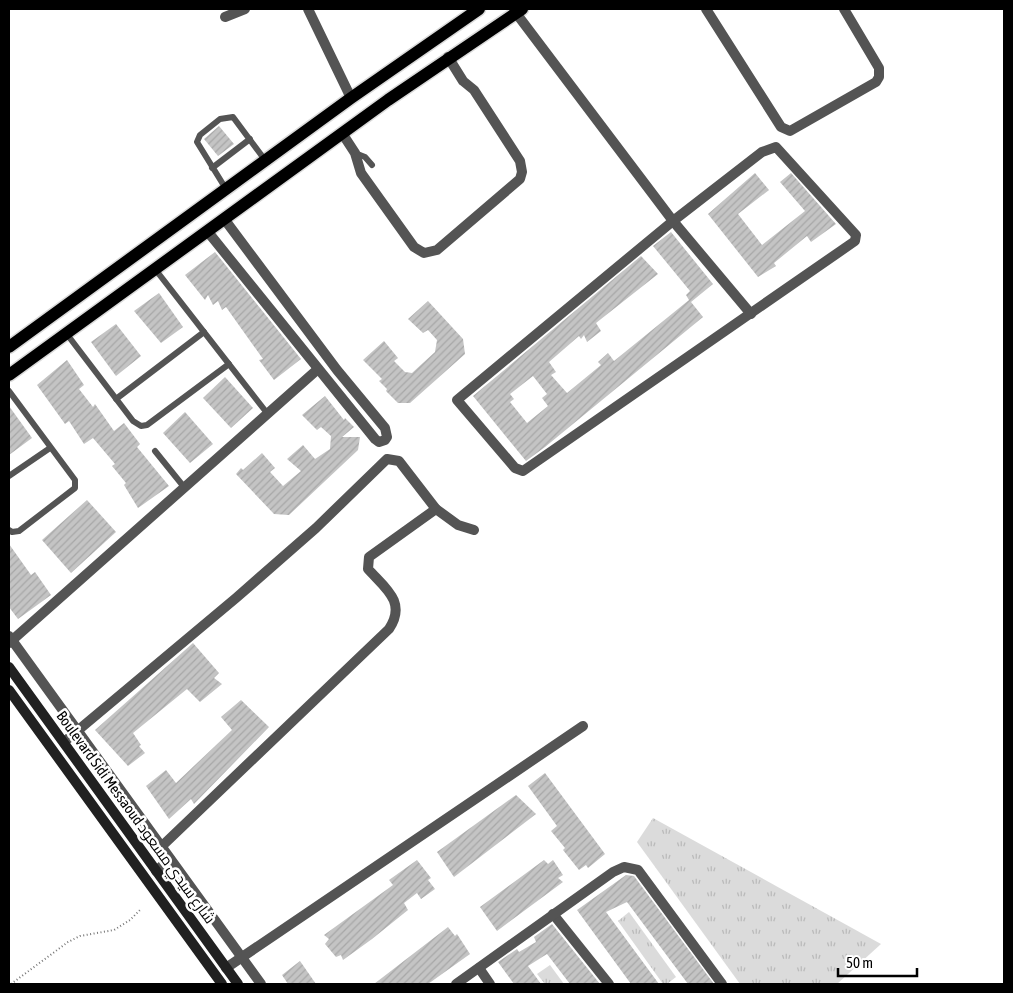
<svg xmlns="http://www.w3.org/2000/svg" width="1013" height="993" viewBox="0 0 1013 993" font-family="'Asap Condensed',Cairo,sans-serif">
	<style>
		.grass { fill: url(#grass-tufts) }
		.building { fill: url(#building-hatch); fill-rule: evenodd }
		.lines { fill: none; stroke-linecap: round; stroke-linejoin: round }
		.primary-casing { stroke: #dbdbdb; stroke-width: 15 }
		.path { stroke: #767676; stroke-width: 2; stroke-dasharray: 1 2.5; stroke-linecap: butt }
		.lane { stroke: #545454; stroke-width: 6 }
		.street { stroke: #545454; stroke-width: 10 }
		.secondary { stroke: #212121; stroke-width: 10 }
		.primary { stroke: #000; stroke-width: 12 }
		.labels { text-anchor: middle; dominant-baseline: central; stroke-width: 5; stroke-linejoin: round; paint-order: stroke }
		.street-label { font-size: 15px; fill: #000; stroke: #fff }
	</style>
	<defs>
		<pattern id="grass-tufts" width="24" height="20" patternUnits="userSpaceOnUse" patternTransform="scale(1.25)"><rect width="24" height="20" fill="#dbdbdb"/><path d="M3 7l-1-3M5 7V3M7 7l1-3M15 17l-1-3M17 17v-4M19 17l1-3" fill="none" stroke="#bababa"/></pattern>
		<pattern id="building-hatch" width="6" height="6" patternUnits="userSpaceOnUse" patternTransform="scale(1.25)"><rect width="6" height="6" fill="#c4c4c4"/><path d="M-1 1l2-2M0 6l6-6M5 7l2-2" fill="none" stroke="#a7a7a7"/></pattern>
	</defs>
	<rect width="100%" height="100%" fill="#fff"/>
	<g class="grass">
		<path d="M653 818 881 944 837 984H740L637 842Z"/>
		<path d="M629 912 676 977 667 984H663L618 921Z"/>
		<path d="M550 965 564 984H545L537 974Z"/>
	</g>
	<g class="building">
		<path d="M219 126 234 144 218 156 204 139Z"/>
		<path d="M755 173 769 190 738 214 762 245 805 211 780 182 791 173 836 224 811 242 807 236 774 263 776 266 758 277 708 214Z"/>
		<path d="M671 232 713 284 691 302 703 317 545 447 526 461 473 396 641 256 658 274 596 323 601 331 587 342 584 335 581 339 579 336 549 362 556 372 551 375 567 393 601 365 598 362 608 353 614 361 689 300 686 295 690 291 653 246ZM533 376 547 394 542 398 548 406 527 423 510 402 514 399 510 394Z"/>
		<path d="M215 252 301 359 274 380 259 360 263 359 226 307 222 310 218 301 213 305 208 295 205 300 185 275Z"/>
		<path d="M159 293 183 327 161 343 134 311Z"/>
		<path d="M428 301 463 339 465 354 410 403H398L386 391 387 389 379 381 382 379 363 360 384 341 398 358 394 361 405 372 412 373 435 352 437 340 428 330 423 333 408 319Z"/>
		<path d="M116 324 141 356 116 376 91 342Z"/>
		<path d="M67 360 84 385 79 389 93 407 95 404 114 431 124 423 140 444 137 447 169 486 138 508 124 485 126 483 112 466 115 464 93 438 84 444 69 421 65 424 37 385Z"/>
		<path d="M225 377 253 408 231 428 203 398Z"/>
		<path d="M325 396 344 420 345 418 354 427 342 437H360L358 450 289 515 274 514 236 474 241 468 243 470 262 453 275 468 270 472 283 486 301 471 287 459 303 445 315 459 330 449 331 436 321 427 317 430 302 415Z"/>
		<path d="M9 406 32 438 9 455Z"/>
		<path d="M185 412 213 444 190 463 163 433Z"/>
		<path d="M87 500 116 532 71 573 42 540Z"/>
		<path d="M9 544 31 575 35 572 51 595 18 619 9 607Z"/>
		<path d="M193 643 219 673 214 678 222 684 200 702 187 689 133 733 141 745 139 746 145 753 128 766 95 730Z"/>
		<path d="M241 700 269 727 194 804 191 799 169 819 146 786 166 770 176 783 232 730 221 717Z"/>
		<path d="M545 773 605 854 588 868 586 865 579 870 563 850 565 848 551 831 557 826 528 786Z"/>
		<path d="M516 795 536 814 454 877 437 852Z"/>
		<path d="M417 860 431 878 428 880 435 889 421 899 417 893 404 903 408 910 372 939 343 960 341 955 336 957 325 944 329 939 324 935 393 885 389 880Z"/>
		<path d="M544 860 548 864 553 860 563 875 558 878 563 882 497 931 480 907Z"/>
		<path d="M626 875 634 876 714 984H688L627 902 606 912 659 984H631L577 910Z"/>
		<path d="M552 924 600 984H570L547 954 528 966 541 984H514L498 962 517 949 519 952 536 942 534 937Z"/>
		<path d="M448 927 455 936 457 934 470 954 428 984H374Z"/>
		<path d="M300 961 316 984H288L282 975Z"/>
	</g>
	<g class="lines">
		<defs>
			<g id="primary">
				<path d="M9 347 351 98 479 9"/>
				<path d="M9 375 388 100 522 9"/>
			</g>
		</defs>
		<use href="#primary" class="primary-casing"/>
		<path class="path" d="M11 984 68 942 80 936 114 930 130 920 140 910"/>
		<g class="lane">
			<path d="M355 153 365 157 372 165"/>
			<path d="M212 168 250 139"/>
			<path d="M226 189 197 142 200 135 220 119 233 117 265 160"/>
			<path d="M155 269 267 413"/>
			<path d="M66 333 133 421 141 426 147 425 229 364"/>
			<path d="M9 391 75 480V488L19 531 12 532 9 530"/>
			<path d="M116 399 204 332"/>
			<path d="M155 451 184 487"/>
			<path d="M9 476 50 448"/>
		</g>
		<g class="street">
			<path d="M308 9 351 98"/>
			<path d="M706 9 781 127 790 131 876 82 879 77V68L844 9"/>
			<path d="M516 13 673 221 751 314"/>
			<path d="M225 17 245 9"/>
			<path d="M342 133 355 153 361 173 414 247 424 253 437 250 520 179 522 172 520 161 474 90 463 81 448 57"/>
			<path d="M776 147 856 235 855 241 523 471 515 468 457 400 673 221 762 152Z"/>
			<path d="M208 232 375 439 379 442 385 440 387 437 385 428 337 370 225 220"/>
			<path d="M9 636 261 984"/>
			<path d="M9 643 318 369"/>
			<path d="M64 742 236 598 316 528 387 459 399 461 436 509"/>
			<path d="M161 847 389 629C407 602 385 588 368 569L369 557 436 509 458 525 474 530"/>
			<path d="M156 871 170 859"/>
			<path d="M553 914 609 984"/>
			<path d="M226 968 583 726"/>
			<path d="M479 968 490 984"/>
			<path d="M456 984 613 872 624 867 638 870 722 984"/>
		</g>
		<g class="secondary">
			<path d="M9 667 238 984"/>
			<path d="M9 690 222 984"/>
		</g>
		<use href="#primary" class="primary"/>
	</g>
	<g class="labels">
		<g class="street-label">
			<text transform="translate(136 817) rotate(54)">Boulevard Sidi Messaoud شارع سيدي مسعود</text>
		</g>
	</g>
	<rect width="1013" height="993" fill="none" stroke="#000000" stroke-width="20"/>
	<path d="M838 968v8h79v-8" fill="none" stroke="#000000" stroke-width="2.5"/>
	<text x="846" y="968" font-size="15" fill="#000000" stroke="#ffffff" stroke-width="4" paint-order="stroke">50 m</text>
</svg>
